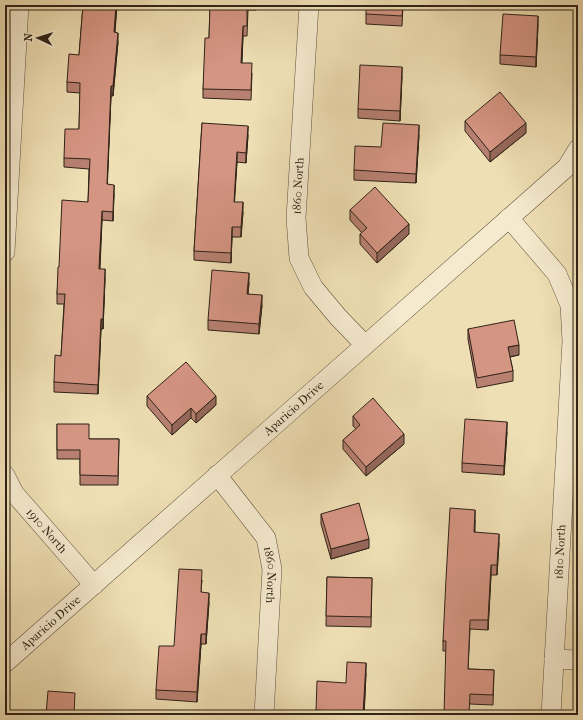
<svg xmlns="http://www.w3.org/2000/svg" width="583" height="720" viewBox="0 0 583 720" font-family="'IM FELL French Canon',serif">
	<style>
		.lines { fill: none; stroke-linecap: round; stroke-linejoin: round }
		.minor-casing { stroke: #5f513e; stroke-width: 20 }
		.minor { stroke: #f5eace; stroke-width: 19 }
		.wall { fill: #b78071; stroke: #2f2217 }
		.shaded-wall { fill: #95685c; stroke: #2f2217 }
		.building { fill: #d59583; stroke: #2f2217 }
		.labels { text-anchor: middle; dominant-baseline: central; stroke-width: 3; stroke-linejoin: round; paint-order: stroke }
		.street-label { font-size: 12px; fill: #2f2217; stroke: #f5eace }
	</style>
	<rect width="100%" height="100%" fill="#efdfb4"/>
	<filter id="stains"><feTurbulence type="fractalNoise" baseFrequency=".005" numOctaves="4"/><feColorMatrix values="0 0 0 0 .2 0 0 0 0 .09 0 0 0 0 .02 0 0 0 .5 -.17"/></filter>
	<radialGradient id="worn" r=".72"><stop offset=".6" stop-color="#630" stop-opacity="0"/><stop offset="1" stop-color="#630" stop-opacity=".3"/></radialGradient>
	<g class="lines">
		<defs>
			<g id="minor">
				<path d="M309 5 296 218 299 258 313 287 338 317 365 345"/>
				<path d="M509 218 557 274 570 305 572 341 551 715"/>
				<path d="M5 252 19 5"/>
				<path id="s1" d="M5 475 14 493 94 585"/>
				<path id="s2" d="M217 475 266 538 272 569 264 715"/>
				<path d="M554 659 578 660"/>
				<path id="s3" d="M5 663 567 167 578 149"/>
			</g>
		</defs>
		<use href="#minor" class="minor-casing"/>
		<use href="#minor" class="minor"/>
	</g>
	<g class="wall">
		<path d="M83 5H117L115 32 118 42 113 96H111L107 184 114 194 113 221 102 220 100 269 105 279 103 329H101L98 394 54 392V382L61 356 64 304H57V294L59 267 88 202 89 169 64 167V158L79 129 80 93 67 92V82L79 55Z"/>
		<path d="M210 5H256V10H248L247 36H243L242 63 252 73 251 100 203 98V89L209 38Z"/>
		<path d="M403 5 402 26 366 24V14Z"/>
		<path d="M538 25 536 67 500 64V55Z"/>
		<path d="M402 76 400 121 358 118V109Z"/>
		<path d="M465 121 526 133 490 162 465 131Z"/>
		<path d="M202 123 248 135 246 163 237 162 234 202 243 212 241 237H232L231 263 194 260V251Z"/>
		<path d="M419 135 416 183 354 180V170L381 147Z"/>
		<path d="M350 210 409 234 377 263 360 244V234L362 233 350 220Z"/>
		<path d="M249 283 248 294 262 305 259 334 208 330V320Z"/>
		<path d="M468 329 519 355 510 357 513 371V381L477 388 468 339Z"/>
		<path d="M147 396 216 405 196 423 191 418 172 435 147 406Z"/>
		<path d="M353 416 404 444 366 476 343 449V440L356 429 353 426Z"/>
		<path d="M57 424 89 439H119L118 485H80V459H57Z"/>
		<path d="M507 432 504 475 462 472V463Z"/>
		<path d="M321 514 369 548 331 559 321 524Z"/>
		<path d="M475 520V532L499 543 497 575H491L488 630 470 629 468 669 494 670 493 705 470 704 446 651H443V641Z"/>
		<path d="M327 577 372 578 371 627 326 626Z"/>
		<path d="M202 580 201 592 209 602 206 644H201L197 702 156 699V690Z"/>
		<path d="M366 673 364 715H316V710L346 683Z"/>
	</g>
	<g class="shaded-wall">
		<path d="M116 5H117L114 42V32Z"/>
		<path d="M538 16V25L536 67V57Z"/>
		<path d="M243 26V36L241 72V63Z"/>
		<path d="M118 33V42L113 96V86Z"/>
		<path d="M402 67V76L400 121V111Z"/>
		<path d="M111 86V96L107 194V184Z"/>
		<path d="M526 123V133L490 162V152Z"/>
		<path d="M419 125V135L416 183V174Z"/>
		<path d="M248 126V135L246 163V153Z"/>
		<path d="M237 152V162L234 211V202Z"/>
		<path d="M114 185V194L113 221V212Z"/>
		<path d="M243 202V212L241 237V227Z"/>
		<path d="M102 211V220L99 279V269Z"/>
		<path d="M409 224V234L377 263V253Z"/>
		<path d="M232 227V237L231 263V253Z"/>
		<path d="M105 269V279L103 329V319Z"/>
		<path d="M249 273V283L247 304V294Z"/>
		<path d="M262 295V305L259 334V324Z"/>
		<path d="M101 319V329L98 394V385Z"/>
		<path d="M519 345V355L508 357V347Z"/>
		<path d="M216 396V405L196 423V414Z"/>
		<path d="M191 408V418L172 435V425Z"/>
		<path d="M507 422V432L504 475V466Z"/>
		<path d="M404 434V444L366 476V467Z"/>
		<path d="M475 510V520L474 542V532Z"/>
		<path d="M499 534V543L497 575V565Z"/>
		<path d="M369 539V548L331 559V549Z"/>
		<path d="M491 565V575L488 630V620Z"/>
		<path d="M209 593V602L206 644V634Z"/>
		<path d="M201 634V644L197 702V692Z"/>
		<path d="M366 663V673L364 715H363Z"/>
	</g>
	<g class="building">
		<path d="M83 5H116L114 32 118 33 113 86H111L107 184 114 185 113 212 102 211 99 269H105L103 319H101L98 385 54 382 55 355 61 356 65 294H57L58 267H59L62 200 88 202 90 159 64 158 65 129H79L80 83 67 82 69 54 79 55Z"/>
		<path d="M210 5H247V26H243L241 63H252L251 90 203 89 205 38H209Z"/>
		<path d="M366 5H403L402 16 366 14Z"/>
		<path d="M503 14 538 16 536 57 500 55Z"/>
		<path d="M360 65 402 67 400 111 358 109Z"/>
		<path d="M500 92 526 123 490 152 465 121Z"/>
		<path d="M202 123 248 126 246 153 237 152 234 202H243L241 227H232L231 253 194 251Z"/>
		<path d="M383 123 419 125 416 174 354 170 355 146 381 147Z"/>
		<path d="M375 187 409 224 377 253 360 234 367 228 350 210Z"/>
		<path d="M212 270 249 273 247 294 262 295 259 324 208 320Z"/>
		<path d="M514 320 519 345 508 347 513 371 477 378 468 329Z"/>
		<path d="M186 362 216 396 196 414 191 408 172 425 147 396Z"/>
		<path d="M373 398 404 434 366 467 343 440 360 425 353 416Z"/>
		<path d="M465 419 507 422 504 466 462 463Z"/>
		<path d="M57 424H89V439H119L118 476 80 475V450H57Z"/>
		<path d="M359 503 369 539 331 549 321 514Z"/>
		<path d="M450 508 475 510 474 532 499 534 497 565H491L488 620H470L468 669 494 670 493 695 470 694 469 715H444L446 641H443L446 579Z"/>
		<path d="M179 569 202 570 201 592 209 593 206 634H201L197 692 156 690 159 646H174Z"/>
		<path d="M327 577 372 578 371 617 326 616Z"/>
		<path d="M347 662 366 663 363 715H327L328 711 316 710 317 681 346 683Z"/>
		<path d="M48 691 75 693 74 715H46Z"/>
		<path d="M27 714 46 715H27Z"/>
	</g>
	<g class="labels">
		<g class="street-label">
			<text transform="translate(298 186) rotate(-87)">1860 North</text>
			<text stroke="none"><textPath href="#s3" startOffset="385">Aparicio Drive</textPath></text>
			<text stroke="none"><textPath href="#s1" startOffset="70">1910 North</textPath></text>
			<text transform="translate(560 552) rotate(-87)">1810 North</text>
			<text stroke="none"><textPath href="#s2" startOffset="117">1860 North</textPath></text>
			<text stroke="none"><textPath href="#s3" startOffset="61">Aparicio Drive</textPath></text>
		</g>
	</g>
	<rect width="583" height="720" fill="none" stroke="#efdfb4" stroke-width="20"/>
	<rect x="6" y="6" width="571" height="708" fill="none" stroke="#2f2217" stroke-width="2"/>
	<rect x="10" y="10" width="563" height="700" fill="none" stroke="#2f2217"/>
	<g transform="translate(38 38) rotate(274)" stroke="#f5eace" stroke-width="3" paint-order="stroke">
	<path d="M0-3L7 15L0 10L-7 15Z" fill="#2f2217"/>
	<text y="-6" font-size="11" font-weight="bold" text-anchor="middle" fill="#2f2217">N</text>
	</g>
	<rect width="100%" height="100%" filter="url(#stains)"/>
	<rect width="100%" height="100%" fill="url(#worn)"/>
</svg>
